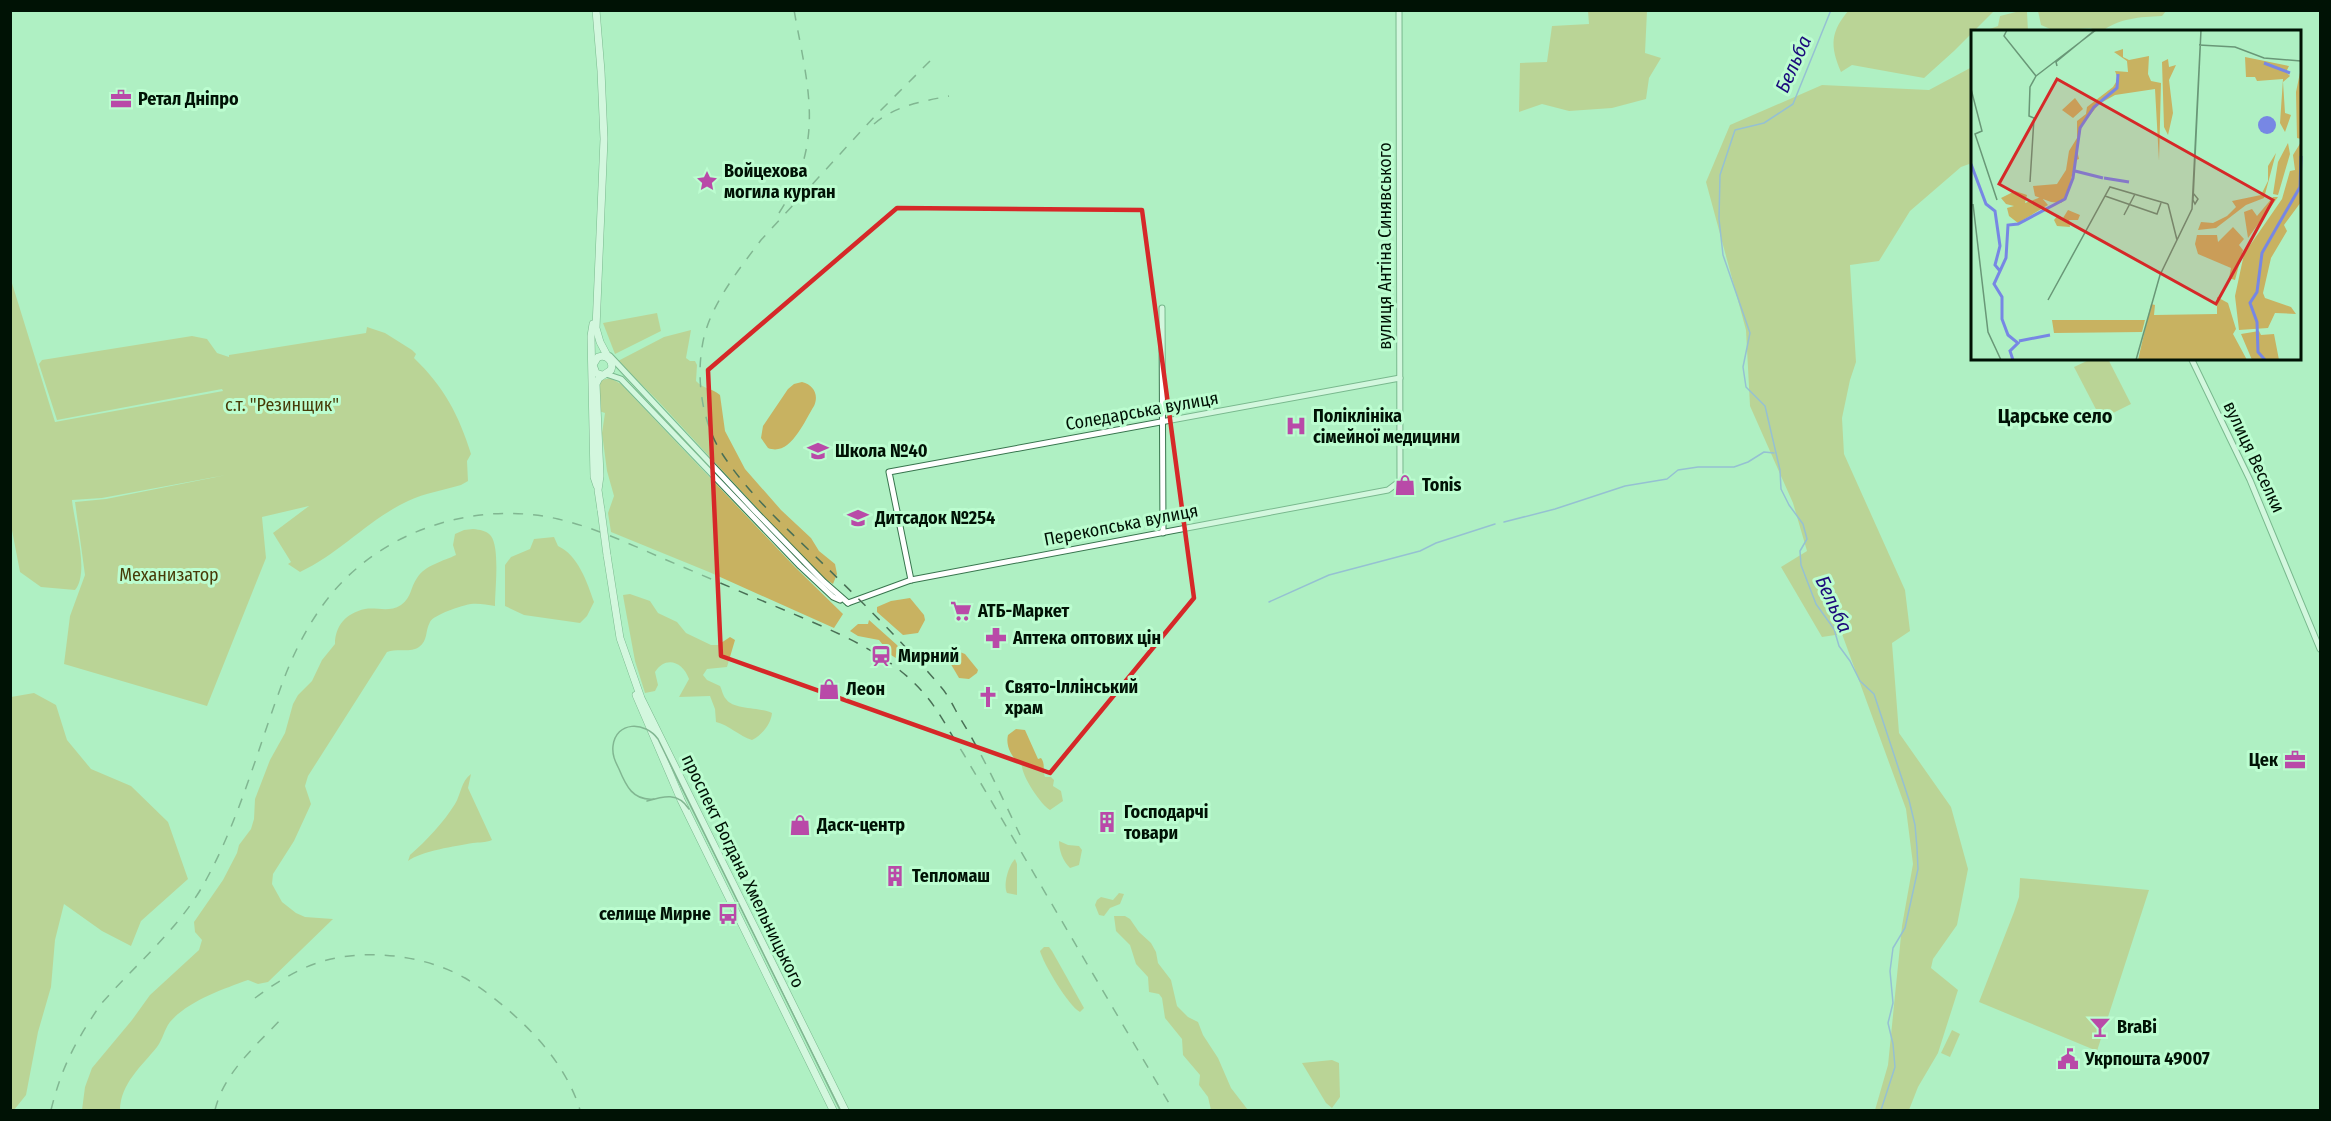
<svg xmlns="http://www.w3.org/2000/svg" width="2331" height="1121" viewBox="0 0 2331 1121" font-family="'Fira Sans Condensed',sans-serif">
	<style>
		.green { fill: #c8b261 }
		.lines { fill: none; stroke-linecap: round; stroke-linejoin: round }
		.stream { stroke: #7787e4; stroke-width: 1.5 }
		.minor-casing { stroke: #38754e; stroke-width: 7 }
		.major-casing { stroke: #38754e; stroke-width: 8 }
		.minor { stroke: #fff; stroke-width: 5 }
		.major { stroke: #fff; stroke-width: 7 }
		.tram { stroke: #4a7056; stroke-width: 1.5 }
		.rail { stroke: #4a7056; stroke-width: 1.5; stroke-dasharray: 10 10; stroke-linecap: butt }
		.major-bridge-casing { stroke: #38754e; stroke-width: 8; stroke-linecap: butt }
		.major-bridge { stroke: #fff; stroke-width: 7 }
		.marked { fill: none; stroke: #d62828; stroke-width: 4.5; stroke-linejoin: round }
		.labels { text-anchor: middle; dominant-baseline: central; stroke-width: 6; stroke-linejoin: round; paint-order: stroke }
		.poi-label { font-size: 18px; font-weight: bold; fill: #001205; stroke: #bcfdd0; text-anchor: start }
		.street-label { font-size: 18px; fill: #001205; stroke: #bcfdd0 }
		.park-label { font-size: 18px; fill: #473b08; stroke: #bcfdd0 }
		.water-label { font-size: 20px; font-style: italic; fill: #1b0a7b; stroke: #bcfdd0 }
		.neighbourhood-label { font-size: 20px; font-weight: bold; fill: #001205; stroke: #bcfdd0 }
		.inset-river { fill: none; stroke: #7787e4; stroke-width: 3 }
		.inset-road { fill: none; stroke: #699777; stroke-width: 1.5 }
		.view { fill: #d62828; fill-opacity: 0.15; stroke: #d62828; stroke-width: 3 }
		.inset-edge { fill: none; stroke: #001205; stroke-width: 3 }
	</style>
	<rect width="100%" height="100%" fill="#aff0c3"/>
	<g class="green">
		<path d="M1849 10H1994V11L1954 51 1924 78 1852 65 1841 72C1830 46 1830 32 1849 10Z"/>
		<path d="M1588 11H1647L1645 53 1661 58 1649 78 1646 99 1612 108 1569 111 1542 104 1519 112 1520 63 1547 62 1552 26 1589 24Z"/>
		<path d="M2038 11V10L2166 11 2162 16C2140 17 2119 18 2101 32L2090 28 2055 31 2041 25Z"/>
		<path d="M2016 12H2027L2028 31H1988L1987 30 1998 26 2000 16Z"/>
		<path d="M1972 67V163L1961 167 1910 211 1879 261 1850 265 1856 362 1850 380 1842 418 1844 454 1905 590 1910 631 1892 643 1899 733 1951 807 1968 869 1957 925 1933 959 1931 968 1958 990 1938 1053 1918 1087 1909 1110H1875L1888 1065 1902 926 1913 864 1906 809 1842 634 1822 637 1781 567 1807 551 1793 503 1750 406 1746 330 1706 182 1730 125 1822 85 1929 90Z"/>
		<path d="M11 280 55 422 223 391 222 389 57 420 39 364 42 360 192 336 207 339 217 353 229 357V355L366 333 367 327 385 333 412 350 416 354 414 358C444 387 459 415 471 454L467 461 468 481 461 485C444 490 425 493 408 501 369 519 339 554 300 572L288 564 291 562 273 533 309 506 262 517 266 558 207 706 64 664 70 616 85 575 75 502 106 499 226 475 102 498 72 500C74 522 90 573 75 590L41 587 20 572 10 520Z"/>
		<path d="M657 313 661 331 615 354 603 323Z"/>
		<path d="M691 330 686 358 690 361H695L697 365 696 381C703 389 712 388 720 395L725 431 745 469 781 510 811 538 819 551 835 564 837 574 833 584 819 575 658 401 618 361 664 337Z"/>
		<path d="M2091 359H2108L2131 404 2101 419 2074 367Z"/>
		<path d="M610 378 621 384 795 567 843 614 834 628 709 572 611 532 608 513 614 496 607 471 602 433 605 413 599 411 598 384 602 380Z"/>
		<path d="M802 382C814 385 819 395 814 406 804 422 790 457 768 448L761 438 763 426 788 389 794 384Z"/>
		<path d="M473 529C480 530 486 530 491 536 500 548 495 590 495 606 487 605 479 603 471 604 463 605 433 615 430 622 425 631 428 641 419 647 411 653 398 648 387 652L308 776 305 786 311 804 294 841 273 874 272 884 282 902 296 913 305 917 333 919 268 982 258 984 248 980C223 989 188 1001 170 1022 164 1030 163 1039 157 1047 141 1067 121 1083 120 1110H82L85 1087 92 1068 132 1020 150 995 199 950 202 940 195 932 194 922 223 880 237 853 239 845 251 829 254 819 255 799 270 760 285 733 293 704 298 695 312 681 322 660 335 644C335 626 346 613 365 609 378 607 388 613 401 605 412 597 410 588 417 578 425 565 444 561 456 555L453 545 455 534 464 530Z"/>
		<path d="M554 537 558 546C578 555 587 582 594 602L587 616 580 623 524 615 505 606V565L511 557 530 549 534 539Z"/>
		<path d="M630 594 650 601 658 613 677 622 686 633 711 645H718L730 637 735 640 727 667 707 669 703 675 707 680 720 686C722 690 723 696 726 699 733 710 761 707 772 713 771 724 762 735 752 740 739 736 729 725 716 722L715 709 710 696 679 697 689 679C683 662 666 655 655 672L658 685 655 691 645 693 635 661 624 601 623 595Z"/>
		<path d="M910 598 924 615 925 620 918 633 903 635 877 612V607L891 601Z"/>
		<path d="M869 620 897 645 909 662 904 663 891 655 879 640 858 636 850 631 858 624H868Z"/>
		<path d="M960 652 965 654 978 670 977 673 969 679 959 678 949 661 955 653Z"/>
		<path d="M34 693 56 705 67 740 91 769 131 786 168 822 188 879 141 921 131 946 102 931 64 904 55 940 51 987 38 1032 26 1095 14 1110H11V697Z"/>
		<path d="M1016 729 1025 730 1038 759 1041 758C1046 765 1042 770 1045 777H1051L1054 780 1053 786 1061 791 1063 801 1050 810C1041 805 1022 776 1022 766 1013 759 1005 747 1008 735Z"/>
		<path d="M471 774 468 788 492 840C485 843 480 842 473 843 456 846 421 851 408 861L410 855C427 840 443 823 455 804 461 794 461 781 471 774Z"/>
		<path d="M1059 841 1068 845 1079 846 1082 850 1079 865 1070 868C1063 861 1059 851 1059 841Z"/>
		<path d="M1015 859 1017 864V895L1007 893C1003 885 1008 866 1015 859Z"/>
		<path d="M2020 878 2149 890 2097 1051 1979 1002 2014 912 2019 897Z"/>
		<path d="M1119 893 1124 894 1120 904 1110 908 1104 916 1099 915 1095 905 1097 900 1101 897 1113 900Z"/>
		<path d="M1114 916H1125L1130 919 1139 932 1151 943 1156 952 1158 963 1171 980 1177 1006 1188 1017 1198 1022 1203 1035 1218 1058 1231 1088 1248 1110H1211L1208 1097 1199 1085 1200 1075 1183 1055 1182 1039 1165 1018 1162 998 1159 994 1149 992 1148 977 1136 964 1130 945 1116 931Z"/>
		<path d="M1044 947H1049L1052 951 1084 1008 1080 1012C1069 1007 1043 963 1040 951Z"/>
		<path d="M1952 1030 1960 1034 1950 1057 1941 1053Z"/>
		<path d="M1332 1060 1339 1063 1340 1097 1332 1108 1326 1103 1302 1063Z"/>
	</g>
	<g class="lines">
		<g class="stream">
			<path d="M1831 10 1793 104 1764 123 1735 130 1720 175 1719 219 1723 255 1750 333 1743 367 1746 387 1765 406 1780 470 1781 489 1789 505 1803 524 1807 539 1800 551 1801 565 1816 604 1834 629 1839 646 1850 661 1860 681 1874 694 1909 800 1915 825 1917 848 1918 869 1905 928 1893 948 1890 971 1893 1003 1888 1023 1893 1044 1895 1067 1881 1110"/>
			<path d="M1504 522 1555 509 1625 486 1667 479 1678 470 1698 467H1734L1748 462 1764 452 1774 453"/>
			<path d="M1269 602 1329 575 1420 551 1436 543 1495 524"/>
		</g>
		<defs>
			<g id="minor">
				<path d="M1162 308 1163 533"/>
				<path d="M610 356 755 511 824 582 848 603"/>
				<path d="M2191 358 2250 480 2320 649"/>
				<path d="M606 374 621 379 800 566 833 597 840 600"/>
				<path d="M911 580 889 472 1400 378"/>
				<path d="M848 603 911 580 1388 490 1400 481 1399 10"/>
			</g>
			<g id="major">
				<path d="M596 10 601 71 604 139 596 328 600 342 609 359"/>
				<path d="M593 324 591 336 594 477 597 486"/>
				<path d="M601 510 598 490 600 476 596 384 599 378 611 370C614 361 607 354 598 357L593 365 596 373 602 375"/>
				<path d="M607 555 620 638 641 698 845 1110"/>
				<path d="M636 695 681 800 833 1110"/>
			</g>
		</defs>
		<use href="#minor" class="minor-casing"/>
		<use href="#major" class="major-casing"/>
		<use href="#minor" class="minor"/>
		<use href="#major" class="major"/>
		<g class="tram">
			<path d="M654 799C633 801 626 786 619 769 615 761 612 755 613 746 616 721 645 721 658 739L840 1110"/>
			<path d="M647 801C664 796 678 792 689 809"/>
		</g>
		<g class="rail">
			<path d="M930 61 875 116 761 240C740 268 715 299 705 333 695 371 700 418 721 452 746 491 782 524 815 556 858 598 902 641 941 687 949 696 954 708 960 718 983 755 1001 795 1020 835"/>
			<path d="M874 124C894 106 924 101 949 96"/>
			<path d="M779 213C826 141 808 88 794 10"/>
			<path d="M255 998C270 987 285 977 302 969 350 946 419 952 465 978 483 989 501 1003 516 1017 544 1042 569 1074 580 1110"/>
			<path d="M51 1110C62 1066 75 1042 101 1004 136 964 181 927 206 880 241 816 259 744 285 676 296 648 310 621 329 597 382 530 476 500 558 519 601 529 642 550 683 567 718 582 753 597 789 612 838 633 892 654 927 697 941 714 951 735 963 753L1173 1110"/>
			<path d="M215 1110C224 1072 257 1045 283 1017"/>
		</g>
		<defs>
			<path id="major-bridge" d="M601 510 607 555"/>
		</defs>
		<use href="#major-bridge" class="major-bridge-casing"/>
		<use href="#major-bridge" class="major-bridge"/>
	</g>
	<path d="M0 0H2331V1121H0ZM897 208 1142 210 1194 598 1050 773 721 656 708 370Z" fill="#aff0c3" fill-opacity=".55" fill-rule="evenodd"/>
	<path class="marked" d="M897 208 1142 210 1194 598 1050 773 721 656 708 370Z"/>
	<defs>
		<symbol id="office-bare" viewBox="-9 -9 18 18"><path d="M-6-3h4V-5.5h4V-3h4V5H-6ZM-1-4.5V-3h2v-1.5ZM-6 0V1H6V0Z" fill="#b94aa8" stroke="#bcfdd0" stroke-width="2.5" paint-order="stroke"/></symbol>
		<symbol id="sight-bare" viewBox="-9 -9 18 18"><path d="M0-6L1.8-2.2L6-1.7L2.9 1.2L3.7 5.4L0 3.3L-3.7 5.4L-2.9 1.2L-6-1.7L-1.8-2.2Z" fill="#b94aa8" stroke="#bcfdd0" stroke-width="2.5" paint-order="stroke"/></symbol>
		<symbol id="hospital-bare" viewBox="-9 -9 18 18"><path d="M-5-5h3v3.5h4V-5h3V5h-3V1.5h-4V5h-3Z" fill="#b94aa8" stroke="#bcfdd0" stroke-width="2.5" paint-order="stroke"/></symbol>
		<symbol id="school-bare" viewBox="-9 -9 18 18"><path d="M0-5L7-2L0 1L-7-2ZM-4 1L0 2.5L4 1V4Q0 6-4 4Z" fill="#b94aa8" stroke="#bcfdd0" stroke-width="2.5" paint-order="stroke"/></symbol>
		<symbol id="shop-bare" viewBox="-9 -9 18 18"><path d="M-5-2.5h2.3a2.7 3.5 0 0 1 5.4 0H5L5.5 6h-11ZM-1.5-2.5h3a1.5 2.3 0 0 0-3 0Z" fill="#b94aa8" stroke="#bcfdd0" stroke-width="2.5" paint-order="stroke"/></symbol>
		<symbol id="supermarket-bare" viewBox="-9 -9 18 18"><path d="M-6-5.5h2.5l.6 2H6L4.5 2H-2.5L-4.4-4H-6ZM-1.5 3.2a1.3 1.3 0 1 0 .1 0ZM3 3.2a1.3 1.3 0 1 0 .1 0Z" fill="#b94aa8" stroke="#bcfdd0" stroke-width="2.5" paint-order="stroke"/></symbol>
		<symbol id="pharmacy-bare" viewBox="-9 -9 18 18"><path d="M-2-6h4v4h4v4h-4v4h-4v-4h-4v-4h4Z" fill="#b94aa8" stroke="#bcfdd0" stroke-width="2.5" paint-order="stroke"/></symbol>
		<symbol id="station-bare" viewBox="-9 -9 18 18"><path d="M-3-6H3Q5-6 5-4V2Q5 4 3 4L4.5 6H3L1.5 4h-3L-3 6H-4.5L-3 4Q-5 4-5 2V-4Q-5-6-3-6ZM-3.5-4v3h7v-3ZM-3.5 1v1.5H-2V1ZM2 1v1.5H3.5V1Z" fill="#b94aa8" stroke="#bcfdd0" stroke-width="2.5" paint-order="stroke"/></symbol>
		<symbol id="church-bare" viewBox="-9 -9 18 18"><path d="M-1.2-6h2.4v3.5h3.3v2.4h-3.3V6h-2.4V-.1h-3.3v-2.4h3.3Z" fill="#b94aa8" stroke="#bcfdd0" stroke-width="2.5" paint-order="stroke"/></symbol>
		<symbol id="building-bare" viewBox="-9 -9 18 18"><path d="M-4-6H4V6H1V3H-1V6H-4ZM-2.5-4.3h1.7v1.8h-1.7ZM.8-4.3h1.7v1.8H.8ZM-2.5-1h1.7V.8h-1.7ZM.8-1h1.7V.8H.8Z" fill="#b94aa8" stroke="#bcfdd0" stroke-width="2.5" paint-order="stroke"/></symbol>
		<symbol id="bus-bare" viewBox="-9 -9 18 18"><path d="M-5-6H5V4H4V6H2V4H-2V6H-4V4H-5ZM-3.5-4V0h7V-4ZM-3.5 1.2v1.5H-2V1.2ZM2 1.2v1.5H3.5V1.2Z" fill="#b94aa8" stroke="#bcfdd0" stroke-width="2.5" paint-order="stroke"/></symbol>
		<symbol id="bar-bare" viewBox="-9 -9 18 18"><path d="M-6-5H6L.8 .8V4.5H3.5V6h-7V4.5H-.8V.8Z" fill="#b94aa8" stroke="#bcfdd0" stroke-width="2.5" paint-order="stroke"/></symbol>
		<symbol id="civic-bare" viewBox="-9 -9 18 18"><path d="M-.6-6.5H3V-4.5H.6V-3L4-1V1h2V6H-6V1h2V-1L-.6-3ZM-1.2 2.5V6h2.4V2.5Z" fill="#b94aa8" stroke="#bcfdd0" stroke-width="2.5" paint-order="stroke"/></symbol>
	</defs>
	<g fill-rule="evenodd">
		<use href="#office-bare" x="106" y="84" width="30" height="30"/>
		<use href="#sight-bare" x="692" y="166" width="30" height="30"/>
		<use href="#hospital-bare" x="1281" y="411" width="30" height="30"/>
		<use href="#school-bare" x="803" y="436" width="30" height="30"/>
		<use href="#shop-bare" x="1390" y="470" width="30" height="30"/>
		<use href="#school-bare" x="843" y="503" width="30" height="30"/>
		<use href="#supermarket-bare" x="946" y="596" width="30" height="30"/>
		<use href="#pharmacy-bare" x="981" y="623" width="30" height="30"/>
		<use href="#station-bare" x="866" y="641" width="30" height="30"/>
		<use href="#shop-bare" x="814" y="674" width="30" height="30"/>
		<use href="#church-bare" x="973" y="682" width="30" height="30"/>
		<use href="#office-bare" x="2280" y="745" width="30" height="30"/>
		<use href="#building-bare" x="1092" y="807" width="30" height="30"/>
		<use href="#shop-bare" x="785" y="810" width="30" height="30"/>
		<use href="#building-bare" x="880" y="861" width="30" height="30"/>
		<use href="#bus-bare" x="713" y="899" width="30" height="30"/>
		<use href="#bar-bare" x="2085" y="1012" width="30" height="30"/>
		<use href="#civic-bare" x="2053" y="1044" width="30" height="30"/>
	</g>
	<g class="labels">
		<g class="poi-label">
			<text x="138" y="99">Ретал Дніпро</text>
			<text x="724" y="171">Войцехова<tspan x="724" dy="21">могила курган</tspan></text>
			<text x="1313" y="416">Поліклініка<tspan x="1313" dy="21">сімейної медицини</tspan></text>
			<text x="835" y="451">Школа №40</text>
			<text x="1422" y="485">Tonis</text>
			<text x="875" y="518">Дитсадок №254</text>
			<text x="978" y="611">АТБ-Маркет</text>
			<text x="1013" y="638">Аптека оптових цін</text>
			<text x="898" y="656">Мирний</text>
			<text x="1005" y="687">Свято-Іллінський<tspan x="1005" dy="21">храм</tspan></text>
			<text x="846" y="689">Леон</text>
			<text x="2278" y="760" text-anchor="end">Цек</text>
			<text x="1124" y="812">Господарчі<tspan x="1124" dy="21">товари</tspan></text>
			<text x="817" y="825">Даск-центр</text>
			<text x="912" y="876">Тепломаш</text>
			<text x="711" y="914" text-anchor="end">селище Мирне</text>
			<text x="2117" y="1027">BraBi</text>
			<text x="2085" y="1059">Укрпошта 49007</text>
		</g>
		<g class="street-label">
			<text transform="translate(1385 246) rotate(-90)">вулиця Антіна Синявського</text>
			<text transform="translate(1142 411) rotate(-10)">Соледарська вулиця</text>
			<text transform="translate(2254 457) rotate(65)">вулиця Веселки</text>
			<text transform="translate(1121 525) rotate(-11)">Перекопська вулиця</text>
			<text transform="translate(743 871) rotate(64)">проспект Богдана Хмельницького</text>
		</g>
		<g class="park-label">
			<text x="282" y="405">с.т. "Резинщик"</text>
			<text x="169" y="575">Механизатор</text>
		</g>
		<g class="water-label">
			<text transform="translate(1793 64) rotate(-66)">Бельба</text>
			<text transform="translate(1834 604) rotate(65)">Бельба</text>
		</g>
		<g class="neighbourhood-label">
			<text x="2055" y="416">Царське село</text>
		</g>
	</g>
	<g transform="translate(1971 30)">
		<rect width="330" height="330" fill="#aff0c3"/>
		<path d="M152 19V27L158 30 178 26 177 44 180 51 190 53 188 131 184 59 144 65 128 74 111 95 106 120 108 129 105 130 95 169 90 173 80 172 64 166 62 156 86 154 95 140 98 121 106 108V91L115 84 116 77 142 57 147 49 144 41 157 42 156 31 143 22ZM274 27 318 36 315 42 319 46 312 52 314 83 320 85 314 102 309 93 312 49 286 51 284 47H275ZM197 29 198 37 205 35 198 50 202 83 197 105 193 97 191 32ZM330 38V109L326 108 325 62ZM104 68 112 79 102 88 91 80ZM330 112V172L313 195 316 201 300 228 292 263 294 268 320 277 325 284 304 283 297 298 268 300 264 266 273 224 311 169 319 141 324 140 322 125ZM317 113 319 124 307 165 302 164 307 132ZM305 123 293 168 275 175 245 198 227 200 230 192 242 193 256 186 265 177 261 171 290 165 297 151V136ZM44 161 56 165 54 173 70 167 77 175 47 193 38 186 36 178 43 176 35 174 30 168ZM302 167H307L277 208 273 182 281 179 286 186ZM97 180 109 185 107 190H98L99 197 86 196 83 190 87 185 92 188ZM262 197 273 209 268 215 272 220 264 250 258 248 260 238 227 224 224 214 226 205H246L247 212ZM246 267 257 273 265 299 262 304 276 330H167L180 274 184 275 183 285 246 284ZM81 290H174L171 302 83 303ZM288 301 290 305 303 304 308 330H281L270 304Z" fill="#c8b261"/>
		<path d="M287 95a9 9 0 1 1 18 0a9 9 0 1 1-18 0Z" fill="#7787e4"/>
		<path class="inset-river" d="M293 33 319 43M0 134 15 174 24 181 29 216 24 235 29 241 23 254 31 267V289L37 305 47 313 39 321 42 330M104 141 132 148M133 148 158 152M29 241 35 228 37 195 47 194 94 169 102 148 109 98 123 77 146 58 147 44M48 311 79 305M294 330 287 322 286 292 279 273 286 262 291 223 329 157 330 126"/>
		<path class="inset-road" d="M36 0 33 6 65 46M230 0 226 79 222 163 227 169 224 174 222 170ZM228 15 264 17 293 28 330 31M86 36 85 32 124 0M65 46 125 0M0 59 11 101 4 104 26 170M59 152 63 88 58 86 59 57 65 46M134 166 186 184 190 173M2 174 17 302 30 330M197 174 206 210M153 185 164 164M77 270 139 157 197 174M165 330 189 245 221 179 230 0"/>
		<path class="view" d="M86 49 302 170 245 274 28 154Z"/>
		<rect width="330" height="330" class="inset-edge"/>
	</g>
	<rect width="2331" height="1121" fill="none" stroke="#001205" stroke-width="24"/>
</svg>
